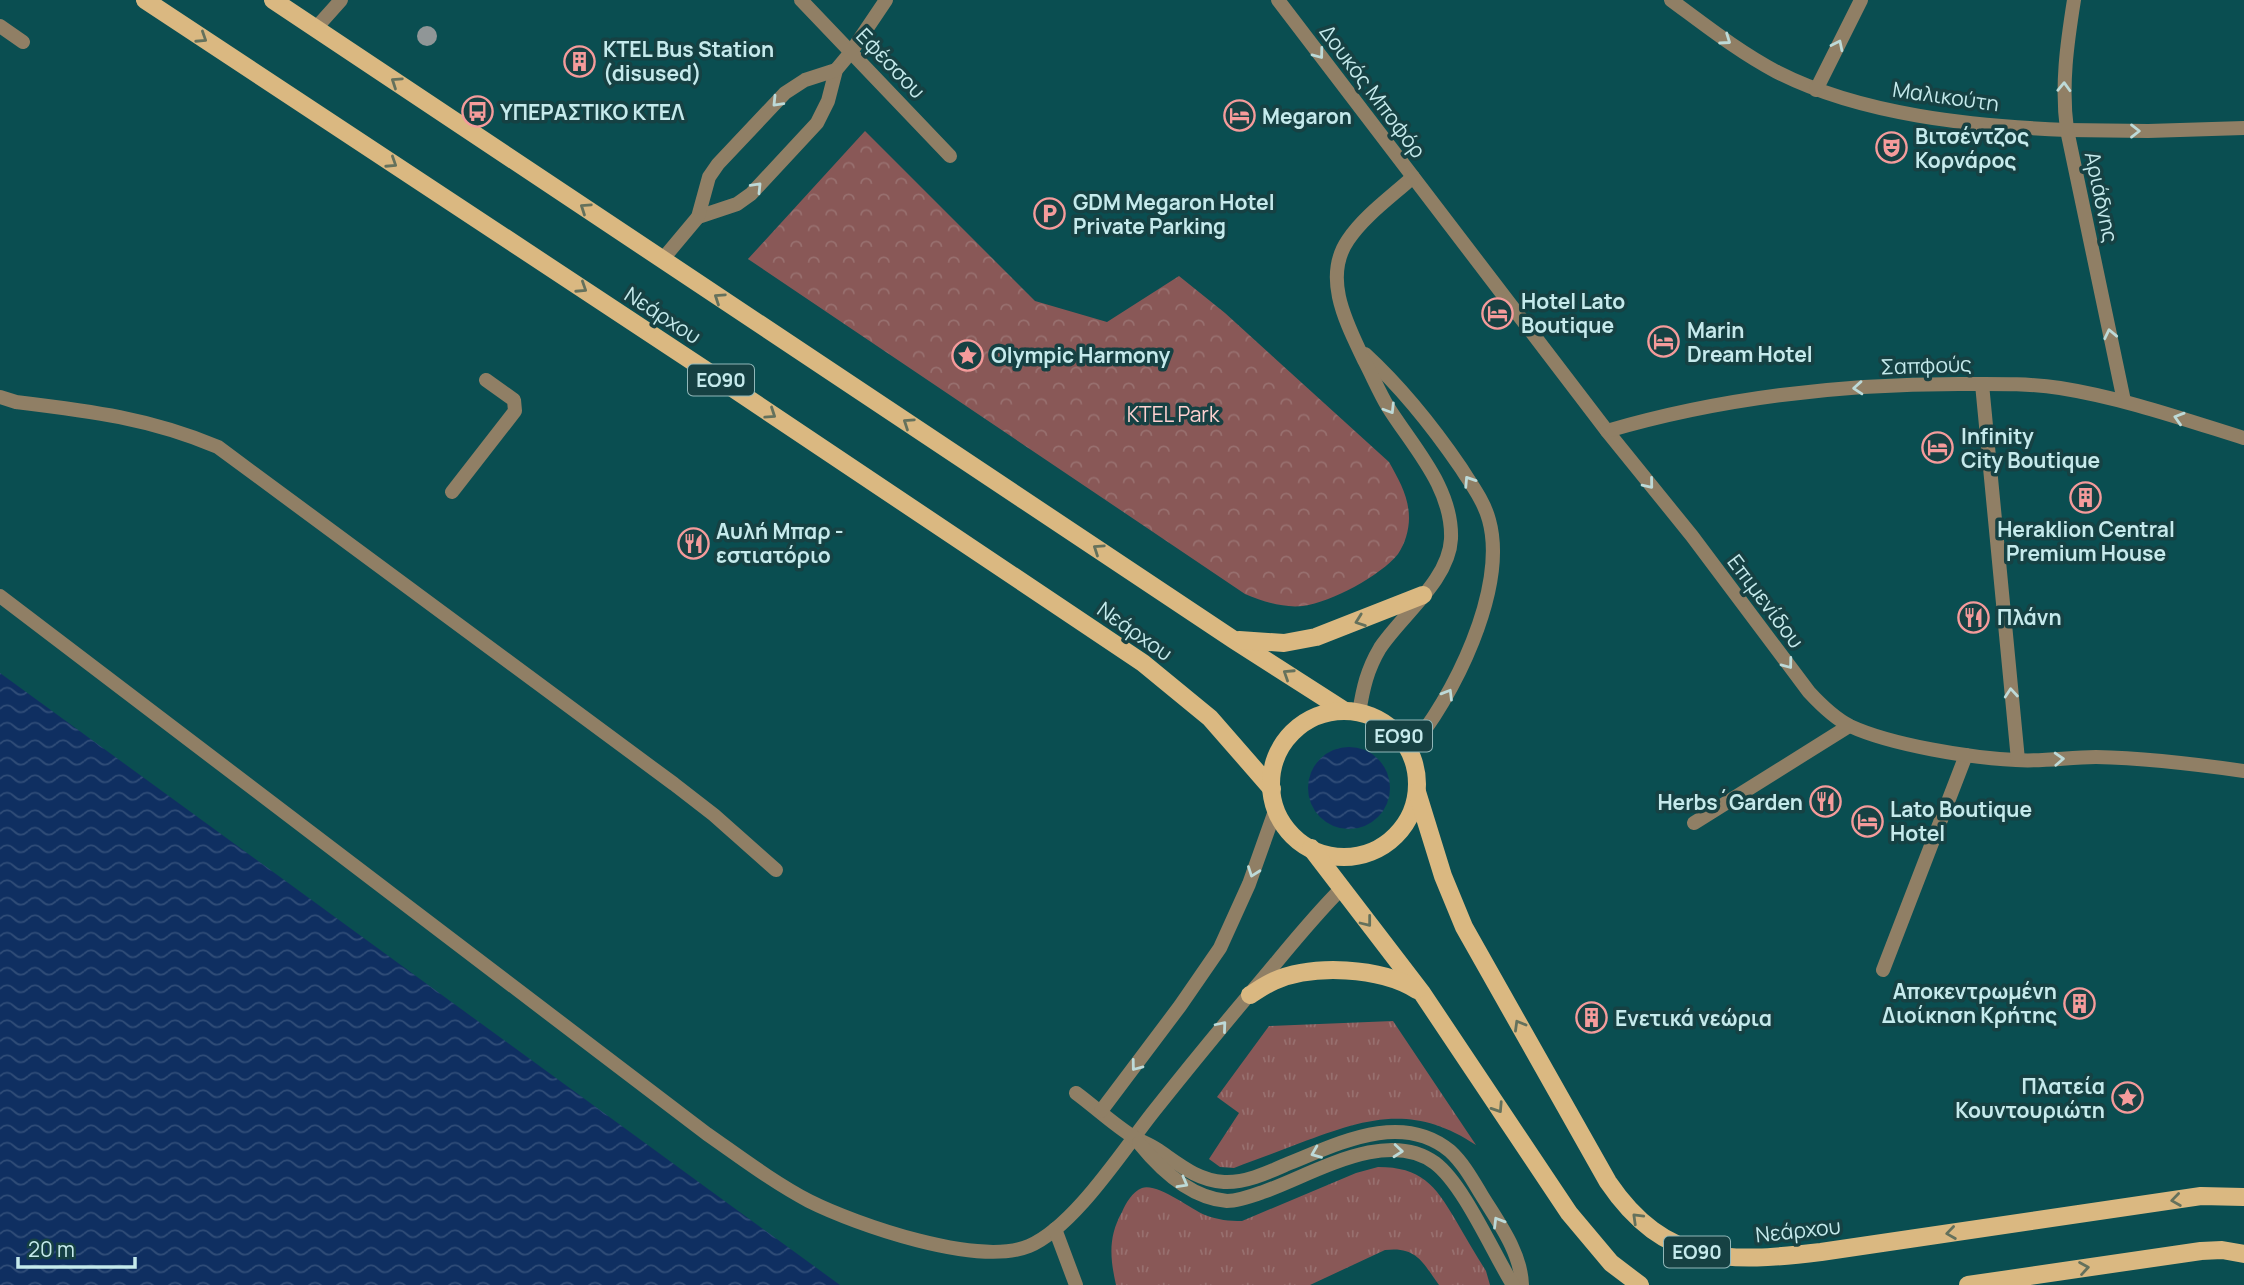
<svg xmlns="http://www.w3.org/2000/svg" width="2244" height="1285" viewBox="0 0 2244 1285" font-family="Manrope,sans-serif">
	<style>
		.grass { fill: url(#grass-tufts) }
		.park { fill: url(#park-crowns) }
		.water { fill: url(#water-waves) }
		.lines { fill: none; stroke-linecap: round; stroke-linejoin: round }
		.service { stroke: #907f65; stroke-width: 14 }
		.minor { stroke: #907f65; stroke-width: 14 }
		.primary { stroke: #dab881; stroke-width: 18 }
		.tree { fill: #909697 }
		.oneway { stroke: #64715c }
		.oneway2 { stroke: #bddad8 }
		.labels { text-anchor: middle; dominant-baseline: central; stroke-width: 7; stroke-linejoin: round; paint-order: stroke }
		.shield { fill: #164143; stroke: #90b7b9; stroke-width: 2 }
		.shield-label { font-size: 19px; font-weight: bold; fill: #c5eaec }
		.poi-label { font-size: 21px; font-weight: bold; fill: #c5eaec; stroke: #164143; text-anchor: start }
		.street-label { font-size: 21px; fill: #c5eaec; stroke: #164143 }
		.park-label { font-size: 21px; fill: #fed1d0; stroke: #164143 }
	</style>
	<defs>
		<pattern id="grass-tufts" width="24" height="20" patternUnits="userSpaceOnUse" patternTransform="scale(1.75)"><rect width="24" height="20" fill="#895857"/><path d="M3 7l-1-3M5 7V3M7 7l1-3M15 17l-1-3M17 17v-4M19 17l1-3" fill="none" stroke="#98706f"/></pattern>
		<pattern id="park-crowns" width="20" height="18" patternUnits="userSpaceOnUse" patternTransform="scale(1.75)"><rect width="20" height="18" fill="#895857"/><path d="M2 6a3 3 0 1 1 6 0M12 15a3 3 0 1 1 6 0" fill="none" stroke="#98706f"/></pattern>
		<pattern id="water-waves" width="16" height="10" patternUnits="userSpaceOnUse" patternTransform="scale(1.75)"><rect width="16" height="10" fill="#0f2f61"/><path d="M0 5q4-4 8 0t8 0" fill="none" stroke="#304d78"/></pattern>
	</defs>
	<rect width="100%" height="100%" fill="#0a4e51"/>
	<g class="grass">
		<path d="M1393 1021 1476 1145C1413 1103 1366 1118 1300 1143 1278 1152 1256 1159 1234 1168L1220 1167 1209 1159 1239 1113 1217 1097 1269 1026Z"/>
		<path d="M1378 1167C1421 1167 1435 1185 1455 1219 1465 1236 1475 1254 1486 1271L1490 1285H1439C1423 1263 1417 1246 1385 1250L1310 1285H1116C1110 1258 1108 1237 1122 1212 1126 1203 1132 1192 1142 1188 1158 1183 1190 1209 1205 1215 1218 1220 1229 1221 1242 1221L1356 1173Z"/>
	</g>
	<path class="park" d="M865 131 1035 301 1107 322 1179 276 1225 313 1389 462C1399 480 1409 497 1409 518 1409 530 1405 544 1398 554 1380 576 1332 602 1303 606 1283 608 1264 602 1245 594L748 259Z"/>
	<g class="water">
		<path d="M0 673 840 1285H0Z"/>
		<circle cx="1349" cy="788" r="41"/>
	</g>
	<g class="lines">
		<g class="service">
			<path d="M0 26 23 42"/>
			<path d="M2067 130 2148 131 2244 128"/>
			<path d="M698 217 737 204 751 194 817 123 828 101 836 70 851 52 886 0"/>
			<path d="M662 260 698 217 709 177 718 164 785 93 805 80 836 70"/>
			<path d="M0 397 16 402C90 411 149 418 218 447L674 784 714 815 776 870"/>
			<path d="M452 492 515 411 514 400 486 380"/>
			<path d="M0 596 707 1134C740 1157 773 1182 809 1201 857 1225 978 1267 1029 1246 1074 1227 1123 1150 1154 1111 1185 1072 1216 1034 1248 996 1280 959 1307 923 1342 888"/>
			<path d="M1694 823 1849 726"/>
			<path d="M1883 970 1966 755"/>
			<path d="M1076 1093C1095 1107 1114 1125 1135 1138 1143 1142 1151 1145 1158 1150 1180 1165 1197 1180 1224 1182 1245 1183 1267 1173 1285 1165 1336 1145 1400 1110 1450 1151 1463 1163 1472 1179 1481 1194 1498 1222 1521 1252 1522 1285"/>
			<path d="M1101 1111 1180 1006 1220 948 1249 884 1276 808"/>
			<path d="M1139 1143C1160 1169 1191 1198 1227 1201 1239 1201 1252 1196 1263 1192 1312 1175 1386 1127 1435 1163 1464 1185 1493 1253 1513 1285"/>
			<path d="M1055 1229 1076 1285"/>
		</g>
		<g class="minor">
			<path d="M801 0 950 156"/>
			<path d="M1278 0 1607 431 1692 536 1809 692C1821 705 1834 718 1850 726 1891 745 1971 758 2016 760 2043 762 2069 757 2096 757 2146 758 2195 764 2244 771"/>
			<path d="M1671 0C1705 25 1739 52 1777 72 1861 115 1972 126 2067 130"/>
			<path d="M2074 0C2067 44 2061 86 2067 130L2124 401"/>
			<path d="M316 28 341 0"/>
			<path d="M1816 90 1861 0"/>
			<path d="M1365 354C1402 388 1433 427 1461 468 1471 484 1484 501 1489 520 1508 588 1453 699 1409 750"/>
			<path d="M1982 384 2018 760"/>
			<path d="M1607 431C1720 398 1841 384 1959 384 1992 384 2027 383 2060 388 2123 398 2183 419 2244 438"/>
			<path d="M1359 713C1363 688 1367 670 1380 648 1402 615 1449 580 1451 539 1453 488 1413 447 1388 407 1379 392 1372 375 1364 360 1347 324 1322 278 1348 240 1364 216 1391 197 1413 177"/>
		</g>
		<g class="primary">
			<path d="M145 0 713 375 1143 663 1210 718 1272 789"/>
			<path d="M273 0 1234 640 1345 711"/>
			<path d="M1239 640 1284 643 1316 637 1423 595"/>
			<circle cx="1344" cy="784" r="73"/>
			<path d="M1417 792 1443 876 1464 927 1608 1182C1665 1266 1729 1263 1821 1252L2201 1196 2244 1197"/>
			<path d="M1311 848 1422 993 1569 1213 1611 1263 1640 1285"/>
			<path d="M1250 995C1258 990 1265 985 1274 981 1313 964 1380 967 1417 990"/>
			<path d="M1968 1285 2201 1251 2222 1250 2244 1254"/>
		</g>
	</g>
	<circle class="tree" cx="427" cy="36" r="10"/>
	<defs><path id="oneway-chevron" d="M-2-3.5L2.5 0L-2 3.5" fill="none" stroke-width="1.6" stroke-linecap="round" stroke-linejoin="round" transform="scale(1.75)"/></defs>
	<g class="oneway">
		<use href="#oneway-chevron" transform="translate(202 38) rotate(33)"/>
		<use href="#oneway-chevron" transform="translate(396 82) rotate(-146)"/>
		<use href="#oneway-chevron" transform="translate(392 163) rotate(33)"/>
		<use href="#oneway-chevron" transform="translate(585 208) rotate(-146)"/>
		<use href="#oneway-chevron" transform="translate(582 288) rotate(33)"/>
		<use href="#oneway-chevron" transform="translate(719 298) rotate(-146)"/>
		<use href="#oneway-chevron" transform="translate(771 414) rotate(34)"/>
		<use href="#oneway-chevron" transform="translate(908 423) rotate(-146)"/>
		<use href="#oneway-chevron" transform="translate(1098 549) rotate(-146)"/>
		<use href="#oneway-chevron" transform="translate(1360 621) rotate(160)"/>
		<use href="#oneway-chevron" transform="translate(1288 674) rotate(-147)"/>
		<use href="#oneway-chevron" transform="translate(1367 922) rotate(52)"/>
		<use href="#oneway-chevron" transform="translate(1519 1025) rotate(-120)"/>
		<use href="#oneway-chevron" transform="translate(1498 1108) rotate(57)"/>
		<use href="#oneway-chevron" transform="translate(2176 1200) rotate(172)"/>
		<use href="#oneway-chevron" transform="translate(1637 1218) rotate(-136)"/>
		<use href="#oneway-chevron" transform="translate(1951 1233) rotate(172)"/>
		<use href="#oneway-chevron" transform="translate(2084 1268) rotate(-9)"/>
	</g>
	<g class="oneway2">
		<use href="#oneway-chevron" transform="translate(1726 40) rotate(35)"/>
		<use href="#oneway-chevron" transform="translate(1838 45) rotate(-64)"/>
		<use href="#oneway-chevron" transform="translate(1319 54) rotate(53)"/>
		<use href="#oneway-chevron" transform="translate(2064 87) rotate(-88)"/>
		<use href="#oneway-chevron" transform="translate(777 102) rotate(134)"/>
		<use href="#oneway-chevron" transform="translate(2135 131)"/>
		<use href="#oneway-chevron" transform="translate(757 187) rotate(-46)"/>
		<use href="#oneway-chevron" transform="translate(2110 334) rotate(-102)"/>
		<use href="#oneway-chevron" transform="translate(1858 388) rotate(176)"/>
		<use href="#oneway-chevron" transform="translate(1390 409) rotate(58)"/>
		<use href="#oneway-chevron" transform="translate(2179 418) rotate(-163)"/>
		<use href="#oneway-chevron" transform="translate(1469 481) rotate(-123)"/>
		<use href="#oneway-chevron" transform="translate(1649 484) rotate(51)"/>
		<use href="#oneway-chevron" transform="translate(1788 664) rotate(53)"/>
		<use href="#oneway-chevron" transform="translate(2011 693) rotate(-95)"/>
		<use href="#oneway-chevron" transform="translate(1448 694) rotate(-59)"/>
		<use href="#oneway-chevron" transform="translate(2059 759) rotate(-3)"/>
		<use href="#oneway-chevron" transform="translate(1253 872) rotate(110)"/>
		<use href="#oneway-chevron" transform="translate(1222 1026) rotate(-50)"/>
		<use href="#oneway-chevron" transform="translate(1136 1066) rotate(127)"/>
		<use href="#oneway-chevron" transform="translate(1398 1151) rotate(5)"/>
		<use href="#oneway-chevron" transform="translate(1316 1153) rotate(158)"/>
		<use href="#oneway-chevron" transform="translate(1183 1183) rotate(29)"/>
		<use href="#oneway-chevron" transform="translate(1498 1222) rotate(-121)"/>
	</g>
	<defs>
		<symbol id="building-ring" viewBox="-11 -11 22 22"><circle r="9.5" fill="#164143" stroke="#f59b9b" stroke-width="1.5"/><path d="M-4-6H4V6H1V3H-1V6H-4ZM-2.5-4.3h1.7v1.8h-1.7ZM.8-4.3h1.7v1.8H.8ZM-2.5-1h1.7V.8h-1.7ZM.8-1h1.7V.8H.8Z" fill="#f59b9b"/></symbol>
		<symbol id="bus-ring" viewBox="-11 -11 22 22"><circle r="9.5" fill="#164143" stroke="#f59b9b" stroke-width="1.5"/><path d="M-5-6H5V4H4V6H2V4H-2V6H-4V4H-5ZM-3.5-4V0h7V-4ZM-3.5 1.2v1.5H-2V1.2ZM2 1.2v1.5H3.5V1.2Z" fill="#f59b9b"/></symbol>
		<symbol id="hotel-ring" viewBox="-11 -11 22 22"><circle r="9.5" fill="#164143" stroke="#f59b9b" stroke-width="1.5"/><path d="M-6-4.5h1.5V1H6V5H4.5V3h-9V5H-6ZM-4 0a1.8 1.8 0 1 1 3.6 0ZM.5 0V-2.5h3Q6-2.5 6 0Z" fill="#f59b9b"/></symbol>
		<symbol id="theatre-ring" viewBox="-11 -11 22 22"><circle r="9.5" fill="#164143" stroke="#f59b9b" stroke-width="1.5"/><path d="M-5-5.5Q0-4 5-5.5V0Q5 5 0 6Q-5 5-5 0ZM-3.3-2.5H-1v1.5H-3.3ZM1-2.5H3.3v1.5H1ZM-2.8 1Q0 5.5 2.8 1Z" fill="#f59b9b"/></symbol>
		<symbol id="parking-ring" viewBox="-11 -11 22 22"><circle r="9.5" fill="#164143" stroke="#f59b9b" stroke-width="1.5"/><path d="M-3.5-5.5H1a3.5 3.5 0 0 1 0 7H-1V5.5H-3.5ZM-1-3.4V-.6H.8a1.4 1.4 0 0 0 0-2.8Z" fill="#f59b9b"/></symbol>
		<symbol id="sight-ring" viewBox="-11 -11 22 22"><circle r="9.5" fill="#164143" stroke="#f59b9b" stroke-width="1.5"/><path d="M0-6L1.8-2.2L6-1.7L2.9 1.2L3.7 5.4L0 3.3L-3.7 5.4L-2.9 1.2L-6-1.7L-1.8-2.2Z" fill="#f59b9b"/></symbol>
		<symbol id="restaurant-ring" viewBox="-11 -11 22 22"><circle r="9.5" fill="#164143" stroke="#f59b9b" stroke-width="1.5"/><path d="M-5-6h1v4h1v-4h1v4h1v-4h1v5L-1.5 .5V6h-2V.5L-5-1ZM5-6V6H3V1.5H1.5Q1.5-4 5-6Z" fill="#f59b9b"/></symbol>
	</defs>
	<g fill-rule="evenodd">
		<use href="#building-ring" x="562" y="44" width="35" height="35"/>
		<use href="#bus-ring" x="460" y="94" width="35" height="35"/>
		<use href="#hotel-ring" x="1222" y="98" width="35" height="35"/>
		<use href="#theatre-ring" x="1874" y="130" width="35" height="35"/>
		<use href="#parking-ring" x="1032" y="196" width="35" height="35"/>
		<use href="#hotel-ring" x="1480" y="296" width="35" height="35"/>
		<use href="#hotel-ring" x="1646" y="324" width="35" height="35"/>
		<use href="#sight-ring" x="950" y="338" width="35" height="35"/>
		<use href="#hotel-ring" x="1920" y="430" width="35" height="35"/>
		<use href="#building-ring" x="2068" y="480" width="35" height="35"/>
		<use href="#restaurant-ring" x="676" y="526" width="35" height="35"/>
		<use href="#restaurant-ring" x="1956" y="600" width="35" height="35"/>
		<use href="#restaurant-ring" x="1808" y="784" width="35" height="35"/>
		<use href="#hotel-ring" x="1850" y="804" width="35" height="35"/>
		<use href="#building-ring" x="2062" y="986" width="35" height="35"/>
		<use href="#building-ring" x="1574" y="1000" width="35" height="35"/>
		<use href="#sight-ring" x="2110" y="1080" width="35" height="35"/>
	</g>
	<g class="labels">
		<g class="shield">
			<rect x="688" y="364.5" width="66" height="31" rx="5"/>
			<rect x="1366" y="720.5" width="66" height="31" rx="5"/>
			<rect x="1664" y="1236.5" width="66" height="31" rx="5"/>
		</g>
		<g class="shield-label">
			<text x="721" y="380">ΕΟ90</text>
			<text x="1399" y="736">ΕΟ90</text>
			<text x="1697" y="1252">ΕΟ90</text>
		</g>
		<g class="poi-label">
			<text x="603" y="49">KTEL Bus Station<tspan x="603" dy="24">(disused)</tspan></text>
			<text x="500" y="112">ΥΠΕΡΑΣΤΙΚΟ ΚΤΕΛ</text>
			<text x="1262" y="116">Megaron</text>
			<text x="1915" y="136">Βιτσέντζος<tspan x="1915" dy="24">Κορνάρος</tspan></text>
			<text x="1073" y="202">GDM Megaron Hotel<tspan x="1073" dy="24">Private Parking</tspan></text>
			<text x="1521" y="301">Hotel Lato<tspan x="1521" dy="24">Boutique</tspan></text>
			<text x="1687" y="330">Marin<tspan x="1687" dy="24">Dream Hotel</tspan></text>
			<text x="991" y="355">Olympic Harmony</text>
			<text x="1961" y="436">Infinity<tspan x="1961" dy="24">City Boutique</tspan></text>
			<text x="2086" y="529" text-anchor="middle">Heraklion Central<tspan x="2086" dy="24">Premium House</tspan></text>
			<text x="716" y="531">Αυλή Μπαρ -<tspan x="716" dy="24">εστιατόριο</tspan></text>
			<text x="1997" y="617">Πλάνη</text>
			<text x="1803" y="802" text-anchor="end">Herbs´Garden</text>
			<text x="1890" y="809">Lato Boutique<tspan x="1890" dy="24">Hotel</tspan></text>
			<text x="2057" y="991" text-anchor="end">Αποκεντρωμένη<tspan x="2057" dy="24">Διοίκηση Κρήτης</tspan></text>
			<text x="1615" y="1018">Ενετικά νεώρια</text>
			<text x="2105" y="1086" text-anchor="end">Πλατεία<tspan x="2105" dy="24">Κουντουριώτη</tspan></text>
		</g>
		<g class="street-label">
			<text transform="translate(891 63) rotate(46)">Εφέσσου</text>
			<text transform="translate(1373 91) rotate(53)">Δουκός Μποφόρ</text>
			<text transform="translate(1946 96) rotate(8)">Μαλικούτη</text>
			<text transform="translate(2102 197) rotate(78)">Αριάδνης</text>
			<text transform="translate(663 315) rotate(33)">Νεάρχου</text>
			<text transform="translate(1926 365) rotate(-2)">Σαπφούς</text>
			<text transform="translate(1766 601) rotate(53)">Επιμενίδου</text>
			<text transform="translate(1135 631) rotate(35)">Νεάρχου</text>
			<text transform="translate(1798 1230) rotate(-6)">Νεάρχου</text>
		</g>
		<g class="park-label">
			<text x="1173" y="414">KTEL Park</text>
		</g>
	</g>
	<path d="M18 1257v10h117v-10" fill="none" stroke="#c5eaec" stroke-width="3.5"/>
	<text x="28" y="1257" font-size="21" fill="#c5eaec" stroke="#164143" stroke-width="5" paint-order="stroke">20 m</text>
</svg>
